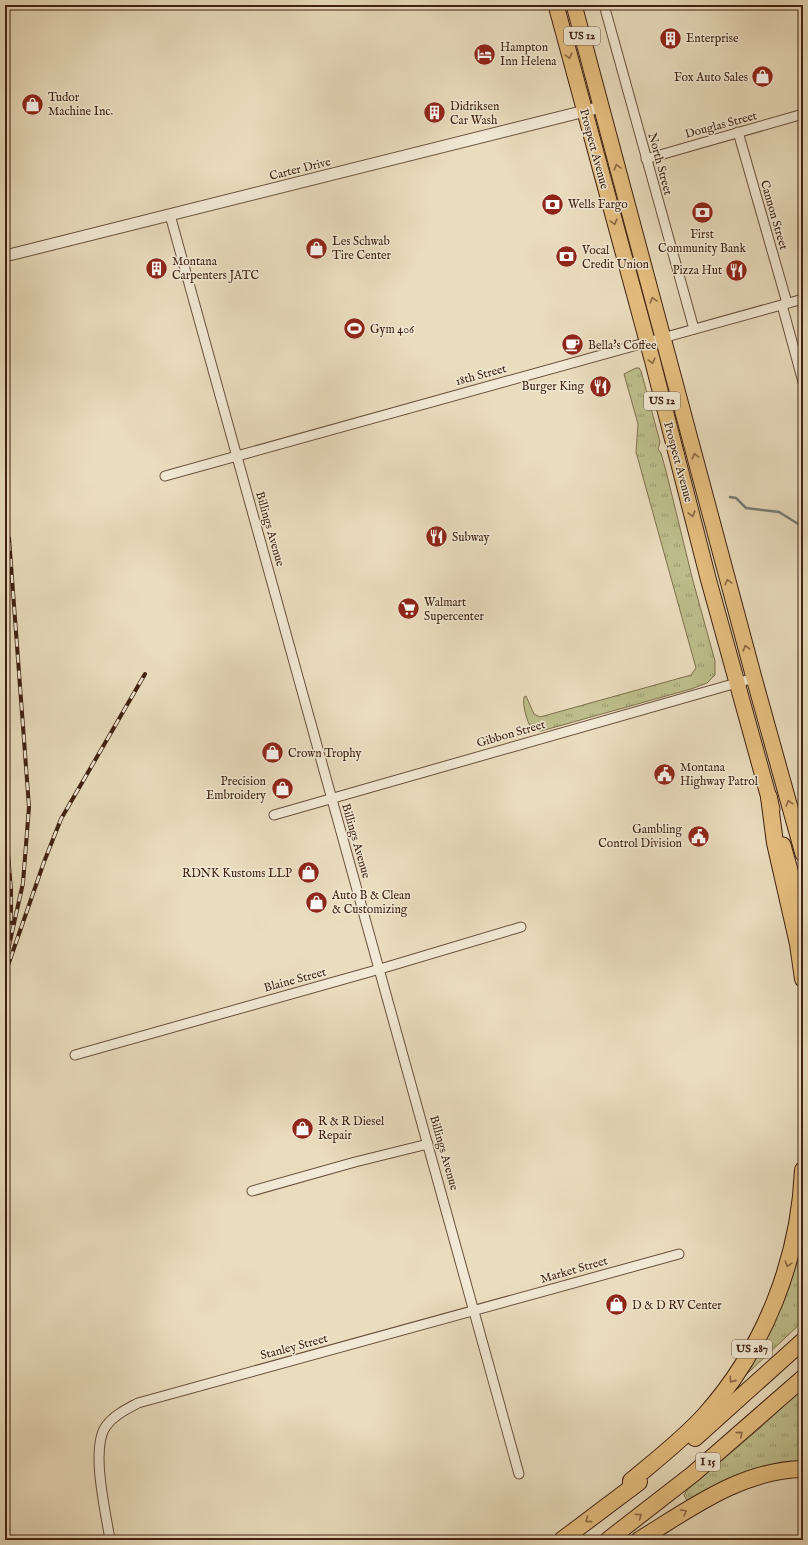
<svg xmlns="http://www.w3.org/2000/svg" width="808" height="1545" viewBox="0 0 808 1545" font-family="'IM FELL English',serif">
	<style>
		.grass { fill: url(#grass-tufts); stroke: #7e704e }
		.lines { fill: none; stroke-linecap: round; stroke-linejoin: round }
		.stream { stroke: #767d77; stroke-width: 2.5 }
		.minor-casing { stroke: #6a503c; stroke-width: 11 }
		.tertiary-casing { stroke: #6a503c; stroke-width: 13 }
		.trunk-casing { stroke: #3f2110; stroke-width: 17 }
		.motorway-casing { stroke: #3f2110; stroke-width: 18 }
		.minor { stroke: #f1e9d5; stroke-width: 9 }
		.tertiary { stroke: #f1e9d5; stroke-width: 11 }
		.trunk { stroke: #e5be7f; stroke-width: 15 }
		.motorway { stroke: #e5be7f; stroke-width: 16 }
		.rail-casing { stroke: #3f2110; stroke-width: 4 }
		.rail { stroke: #f1e9d5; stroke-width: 2.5; stroke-dasharray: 8; stroke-linecap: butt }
		.oneway { stroke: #8a6842 }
		.labels { text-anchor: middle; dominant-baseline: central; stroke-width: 3; stroke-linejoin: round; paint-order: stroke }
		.shield { fill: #f1e9d5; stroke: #745d4b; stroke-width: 1 }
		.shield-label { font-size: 11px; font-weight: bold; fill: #3f2110 }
		.poi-label { font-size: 12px; fill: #3f2110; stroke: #f1e9d5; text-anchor: start }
		.street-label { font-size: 12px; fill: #3f2110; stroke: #f1e9d5 }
	</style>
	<defs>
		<pattern id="grass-tufts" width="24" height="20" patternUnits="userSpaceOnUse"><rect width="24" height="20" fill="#bdbf8c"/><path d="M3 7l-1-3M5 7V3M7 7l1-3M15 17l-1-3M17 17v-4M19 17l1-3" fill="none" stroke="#9b9b71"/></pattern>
	</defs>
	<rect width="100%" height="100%" fill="#eaddbe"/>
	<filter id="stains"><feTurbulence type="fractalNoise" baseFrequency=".005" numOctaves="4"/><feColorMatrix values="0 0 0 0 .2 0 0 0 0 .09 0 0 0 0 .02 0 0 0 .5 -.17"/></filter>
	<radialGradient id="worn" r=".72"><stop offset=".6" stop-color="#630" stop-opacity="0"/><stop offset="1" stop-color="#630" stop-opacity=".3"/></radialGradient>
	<g class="grass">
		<path d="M636 368H639L641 371 660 442 658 449 661 453 666 471 693 581 715 661V675L707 683 691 689 541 731 535 730V732C528 728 522 705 524 697L526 696 534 714 540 717 691 675 696 668 636 452 638 424 624 374Z"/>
		<path d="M803 1222V1321L733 1387Z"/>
		<path d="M803 1388V1463L691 1500 686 1499 684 1495 687 1490 759 1429Z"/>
	</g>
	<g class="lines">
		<path class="stream" d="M730 497 736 498 746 508 779 512 803 527"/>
		<defs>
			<g id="minor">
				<path d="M604 5 694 329"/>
				<path d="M738 132 787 303"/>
				<path d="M646 159 803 114"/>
				<path d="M170 215 519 1474"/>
				<path d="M782 305 803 382"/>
				<path d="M165 476 803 299"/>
				<path d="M274 815 754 678"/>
				<path d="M75 1055 380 969 521 927"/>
				<path d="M252 1191 355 1162 428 1144"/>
				<path d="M110 1540C106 1513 90 1448 106 1426 114 1415 127 1409 138 1403L679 1254"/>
			</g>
			<path id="tertiary" d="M5 256 601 107"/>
			<g id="trunk">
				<path d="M556 5 652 359 708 578 772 809"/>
				<path d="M574 5 754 678 803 854"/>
				<path d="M783 845 803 917"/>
			</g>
			<g id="motorway">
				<path d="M769 797 775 843 798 944 803 979"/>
				<path d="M695 1438 803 1341"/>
				<path d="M631 1488V1481C656 1460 682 1440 704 1416 765 1348 799 1260 803 1170"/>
				<path d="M562 1540 639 1482"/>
				<path d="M608 1540 693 1474 803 1378"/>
				<path d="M639 1540C690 1509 741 1470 803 1469"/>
			</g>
		</defs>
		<use href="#minor" class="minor-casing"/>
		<use href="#tertiary" class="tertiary-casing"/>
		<use href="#trunk" class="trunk-casing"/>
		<use href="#motorway" class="motorway-casing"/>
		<use href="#minor" class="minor"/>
		<use href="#tertiary" class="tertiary"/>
		<use href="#trunk" class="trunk"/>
		<use href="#motorway" class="motorway"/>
		<defs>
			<g id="rail">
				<path d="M5 817 11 890V923"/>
				<path d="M5 964 23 883 29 807 9 538"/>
				<path d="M5 974 44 862 61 819 145 674"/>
			</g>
		</defs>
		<use href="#rail" class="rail-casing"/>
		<use href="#rail" class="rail"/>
	</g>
	<defs><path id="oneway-chevron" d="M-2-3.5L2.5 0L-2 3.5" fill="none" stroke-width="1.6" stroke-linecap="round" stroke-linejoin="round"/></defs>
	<g class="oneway">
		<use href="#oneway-chevron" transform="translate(569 56) rotate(75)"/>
		<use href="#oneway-chevron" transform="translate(617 167) rotate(-105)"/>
		<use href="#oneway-chevron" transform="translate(614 222) rotate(75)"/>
		<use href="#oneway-chevron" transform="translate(653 300) rotate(-105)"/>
		<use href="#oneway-chevron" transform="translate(652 361) rotate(75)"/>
		<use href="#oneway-chevron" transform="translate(695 456) rotate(-105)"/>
		<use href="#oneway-chevron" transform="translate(692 514) rotate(75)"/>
		<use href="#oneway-chevron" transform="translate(728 582) rotate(-105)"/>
		<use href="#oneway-chevron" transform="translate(746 648) rotate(-105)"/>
		<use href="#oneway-chevron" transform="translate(789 803) rotate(-106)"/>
		<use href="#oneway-chevron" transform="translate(788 1264) rotate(106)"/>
		<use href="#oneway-chevron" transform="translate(732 1380) rotate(125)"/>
		<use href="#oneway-chevron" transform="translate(740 1434) rotate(-41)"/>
		<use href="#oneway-chevron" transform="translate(684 1512) rotate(-31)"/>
		<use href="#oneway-chevron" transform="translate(639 1516) rotate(-37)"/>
		<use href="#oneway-chevron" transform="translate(588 1520) rotate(143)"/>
	</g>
	<defs>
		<symbol id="building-disc" viewBox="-11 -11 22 22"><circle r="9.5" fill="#8f2418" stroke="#f1e9d5"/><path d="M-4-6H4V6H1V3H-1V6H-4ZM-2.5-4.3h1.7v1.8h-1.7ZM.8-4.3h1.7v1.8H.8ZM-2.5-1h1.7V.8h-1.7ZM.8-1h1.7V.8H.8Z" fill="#fff"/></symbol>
		<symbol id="hotel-disc" viewBox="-11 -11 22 22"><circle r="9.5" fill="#8f2418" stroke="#f1e9d5"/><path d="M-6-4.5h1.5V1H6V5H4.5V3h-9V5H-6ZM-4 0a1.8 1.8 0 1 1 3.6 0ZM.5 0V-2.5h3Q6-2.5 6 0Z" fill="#fff"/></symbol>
		<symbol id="shop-disc" viewBox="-11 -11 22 22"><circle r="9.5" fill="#8f2418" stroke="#f1e9d5"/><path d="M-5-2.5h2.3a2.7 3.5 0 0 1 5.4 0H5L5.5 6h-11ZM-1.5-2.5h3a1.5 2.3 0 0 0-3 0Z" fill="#fff"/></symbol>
		<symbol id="bank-disc" viewBox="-11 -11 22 22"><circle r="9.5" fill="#8f2418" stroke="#f1e9d5"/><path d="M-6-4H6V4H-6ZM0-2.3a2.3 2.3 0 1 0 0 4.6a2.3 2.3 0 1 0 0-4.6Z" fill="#fff"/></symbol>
		<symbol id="restaurant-disc" viewBox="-11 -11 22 22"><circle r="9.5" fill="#8f2418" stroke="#f1e9d5"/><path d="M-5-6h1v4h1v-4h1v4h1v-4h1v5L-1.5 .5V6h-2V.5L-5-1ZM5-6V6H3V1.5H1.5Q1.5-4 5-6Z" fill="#fff"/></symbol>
		<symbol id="stadium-disc" viewBox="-11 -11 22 22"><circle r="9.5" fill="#8f2418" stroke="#f1e9d5"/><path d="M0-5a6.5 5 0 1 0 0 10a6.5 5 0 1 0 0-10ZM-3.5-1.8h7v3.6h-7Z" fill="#fff"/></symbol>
		<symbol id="cafe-disc" viewBox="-11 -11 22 22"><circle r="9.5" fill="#8f2418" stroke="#f1e9d5"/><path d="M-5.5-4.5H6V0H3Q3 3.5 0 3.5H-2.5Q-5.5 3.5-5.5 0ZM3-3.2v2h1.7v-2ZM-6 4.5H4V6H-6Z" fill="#fff"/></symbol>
		<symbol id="supermarket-disc" viewBox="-11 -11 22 22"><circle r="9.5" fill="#8f2418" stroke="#f1e9d5"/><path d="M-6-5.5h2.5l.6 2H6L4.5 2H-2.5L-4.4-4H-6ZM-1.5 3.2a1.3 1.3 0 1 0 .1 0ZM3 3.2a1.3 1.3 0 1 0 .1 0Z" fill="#fff"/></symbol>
		<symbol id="civic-disc" viewBox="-11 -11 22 22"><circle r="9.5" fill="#8f2418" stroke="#f1e9d5"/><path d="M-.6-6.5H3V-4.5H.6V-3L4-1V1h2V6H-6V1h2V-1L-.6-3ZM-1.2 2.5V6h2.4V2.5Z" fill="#fff"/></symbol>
	</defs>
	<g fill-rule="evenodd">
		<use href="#building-disc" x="658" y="26" width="25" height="25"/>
		<use href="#hotel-disc" x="472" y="42" width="25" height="25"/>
		<use href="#shop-disc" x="750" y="64" width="25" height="25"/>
		<use href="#shop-disc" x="20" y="92" width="25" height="25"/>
		<use href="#building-disc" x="422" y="100" width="25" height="25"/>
		<use href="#bank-disc" x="540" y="192" width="25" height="25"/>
		<use href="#bank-disc" x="690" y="200" width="25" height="25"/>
		<use href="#shop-disc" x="304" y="236" width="25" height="25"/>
		<use href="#bank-disc" x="554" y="244" width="25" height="25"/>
		<use href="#building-disc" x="144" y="256" width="25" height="25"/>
		<use href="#restaurant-disc" x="724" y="258" width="25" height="25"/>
		<use href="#stadium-disc" x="342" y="316" width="25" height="25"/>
		<use href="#cafe-disc" x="560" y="332" width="25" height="25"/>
		<use href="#restaurant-disc" x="588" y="374" width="25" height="25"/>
		<use href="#restaurant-disc" x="424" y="524" width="25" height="25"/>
		<use href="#supermarket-disc" x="396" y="596" width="25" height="25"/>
		<use href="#shop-disc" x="260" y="740" width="25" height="25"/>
		<use href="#civic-disc" x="652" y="762" width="25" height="25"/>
		<use href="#shop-disc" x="270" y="776" width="25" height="25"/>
		<use href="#civic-disc" x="686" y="824" width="25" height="25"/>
		<use href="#shop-disc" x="296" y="860" width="25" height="25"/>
		<use href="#shop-disc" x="304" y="890" width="25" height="25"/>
		<use href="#shop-disc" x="290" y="1116" width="25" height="25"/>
		<use href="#shop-disc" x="604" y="1292" width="25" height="25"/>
	</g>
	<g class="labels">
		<g class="shield">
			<rect x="564" y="27" width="36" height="18" rx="3"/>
			<rect x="644" y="392" width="36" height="18" rx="3"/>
			<rect x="732" y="1340" width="40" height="18" rx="3"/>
			<rect x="696" y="1453" width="24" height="18" rx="3"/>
		</g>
		<g class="shield-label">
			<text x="582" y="36">US 12</text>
			<text x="662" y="401">US 12</text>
			<text x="752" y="1349">US 287</text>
			<text x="708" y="1462">I 15</text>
		</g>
		<g class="poi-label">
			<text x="686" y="38">Enterprise</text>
			<text x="500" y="47">Hampton<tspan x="500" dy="14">Inn Helena</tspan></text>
			<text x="748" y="77" text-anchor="end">Fox Auto Sales</text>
			<text x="48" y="97">Tudor<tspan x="48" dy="14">Machine Inc.</tspan></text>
			<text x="450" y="106">Didriksen<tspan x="450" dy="14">Car Wash</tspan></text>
			<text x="568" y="204">Wells Fargo</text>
			<text x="702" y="234" text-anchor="middle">First<tspan x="702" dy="14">Community Bank</tspan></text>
			<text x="332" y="241">Les Schwab<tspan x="332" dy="14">Tire Center</tspan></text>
			<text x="582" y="250">Vocal<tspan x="582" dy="14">Credit Union</tspan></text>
			<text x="172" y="261">Montana<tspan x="172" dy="14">Carpenters JATC</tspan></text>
			<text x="722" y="270" text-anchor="end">Pizza Hut</text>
			<text x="370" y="329">Gym 406</text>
			<text x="588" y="345">Bella's Coffee</text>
			<text x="584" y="386" text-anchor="end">Burger King</text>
			<text x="452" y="537">Subway</text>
			<text x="424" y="602">Walmart<tspan x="424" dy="14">Supercenter</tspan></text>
			<text x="288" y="753">Crown Trophy</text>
			<text x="680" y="767">Montana<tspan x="680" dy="14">Highway Patrol</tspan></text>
			<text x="266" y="781" text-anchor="end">Precision<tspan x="266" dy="14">Embroidery</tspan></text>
			<text x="682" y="829" text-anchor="end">Gambling<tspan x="682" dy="14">Control Division</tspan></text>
			<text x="292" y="873" text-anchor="end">RDNK Kustoms LLP</text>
			<text x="332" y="895">Auto B &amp; Clean<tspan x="332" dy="14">&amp; Customizing</tspan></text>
			<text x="318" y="1121">R &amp; R Diesel<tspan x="318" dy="14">Repair</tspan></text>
			<text x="632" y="1305">D &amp; D RV Center</text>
		</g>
		<g class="street-label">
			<text transform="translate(721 125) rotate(-15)">Douglas Street</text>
			<text transform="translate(594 149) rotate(75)">Prospect Avenue</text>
			<text transform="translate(660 164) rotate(75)">North Street</text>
			<text transform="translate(300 169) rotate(-14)">Carter Drive</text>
			<text transform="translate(774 215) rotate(74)">Cannon Street</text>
			<text transform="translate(481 375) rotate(-15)">18th Street</text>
			<text transform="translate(678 462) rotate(75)">Prospect Avenue</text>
			<text transform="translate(270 529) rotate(74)">Billings Avenue</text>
			<text transform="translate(511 734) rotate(-16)">Gibbon Street</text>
			<text transform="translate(356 841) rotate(74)">Billings Avenue</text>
			<text transform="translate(295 980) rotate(-15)">Blaine Street</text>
			<text transform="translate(444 1153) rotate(74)">Billings Avenue</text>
			<text transform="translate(574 1270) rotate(-16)">Market Street</text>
			<text transform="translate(294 1347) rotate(-15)">Stanley Street</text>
		</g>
	</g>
	<rect width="808" height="1545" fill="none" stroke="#eaddbe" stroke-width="20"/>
	<rect x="6" y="6" width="796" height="1533" fill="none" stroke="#3f2110" stroke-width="2"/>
	<rect x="10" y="10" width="788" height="1525" fill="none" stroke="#3f2110"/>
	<rect width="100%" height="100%" filter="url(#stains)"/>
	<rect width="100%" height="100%" fill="url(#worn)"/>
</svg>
